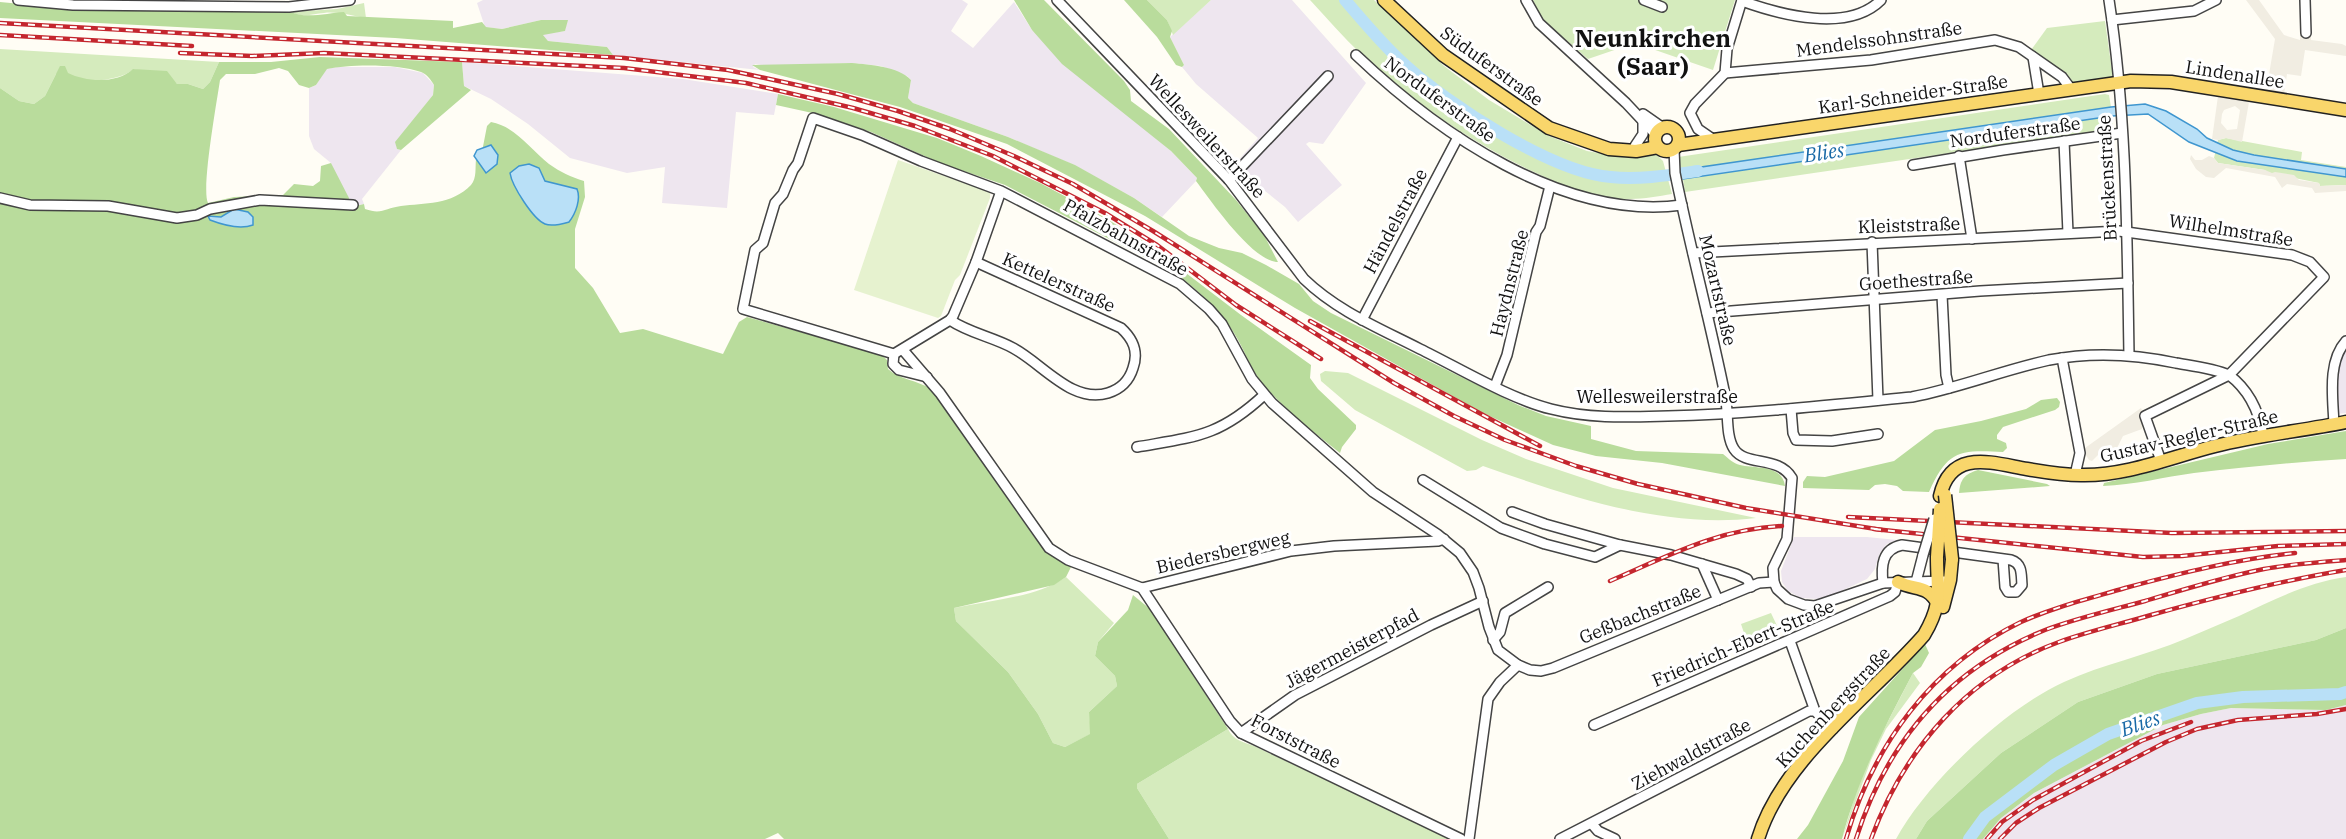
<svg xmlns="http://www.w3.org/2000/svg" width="2346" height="839" viewBox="0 0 2346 839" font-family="'IBM Plex Serif',serif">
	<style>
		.industrial { fill: #eee6ef }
		.green { fill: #d5ebbd }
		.forest { fill: #b9dc9c }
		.pitch { fill: #e6f2cf }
		.plaza { fill: #f1ede2; fill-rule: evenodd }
		.water { fill: #b9e0f7; stroke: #3f96cf; stroke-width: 1.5 }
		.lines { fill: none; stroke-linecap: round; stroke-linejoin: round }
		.river { stroke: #b9e0f7; stroke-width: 12 }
		.minor-casing { stroke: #444; stroke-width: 12 }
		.major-casing { stroke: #222; stroke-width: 15 }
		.minor { stroke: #fff; stroke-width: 9 }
		.major { stroke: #f9d66b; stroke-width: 12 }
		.rail-casing { stroke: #c4262e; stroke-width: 4.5 }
		.rail { stroke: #fff; stroke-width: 2; stroke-dasharray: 7; stroke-linecap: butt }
		.minor-bridge-casing { stroke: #444; stroke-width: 12; stroke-linecap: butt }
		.major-bridge-casing { stroke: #222; stroke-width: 15; stroke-linecap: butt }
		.minor-bridge { stroke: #fff; stroke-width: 9 }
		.major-bridge { stroke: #f9d66b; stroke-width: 12 }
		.labels { text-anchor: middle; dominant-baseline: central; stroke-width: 6; stroke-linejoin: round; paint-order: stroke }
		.street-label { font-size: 18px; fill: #111; stroke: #fff }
		.water-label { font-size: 20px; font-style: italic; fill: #1768a6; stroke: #fff }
		.district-label { font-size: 24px; font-weight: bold; fill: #111; stroke: #fff }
	</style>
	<rect width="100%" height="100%" fill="#fffdf5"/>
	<g class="industrial">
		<path d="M483 0H962L968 4 951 31 973 48 1014 2 1032 30 1171 151 1197 178 1196 181 1162 217 1134 198 1074 165 1008 137 913 103 908 98 911 80 907 76 881 66 852 63 767 66 755 64 753 67 760 70 613 55 607 47 548 41 542 34 565 31 567 20H541L502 29 485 27 477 3Z"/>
		<path d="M1211 0H1292L1366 83 1323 144 1309 142 1306 144 1342 185 1298 222 1285 207 1260 187 1255 188 1235 164 1258 138 1196 84 1182 67 1184 65 1170 37Z"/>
		<path d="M462 62 683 79 778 94 774 115 736 112 727 208 662 203 665 167 627 173 570 158 528 124 491 99 464 86Z"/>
		<path d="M337 67H395L423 73 434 85 433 95 396 142 397 149 401 150 362 199 364 204 348 208 331 163 314 149 309 136V88L316 85 326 69Z"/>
		<path d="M2346 349V413L2336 414 2337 362Z"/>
		<path d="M1794 537H1867L1897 540 1887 544 1880 553 1875 569 1867 579 1837 593 1817 599 1801 598 1788 591 1782 582 1781 571Z"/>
		<path d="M2346 705V839H1983L2001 818 2034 793 2163 725 2201 714 2231 708 2326 710Z"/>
	</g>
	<g class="green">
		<path d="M1147 0H1211L1173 35 1167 20Z"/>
		<path d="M1310 0H1374L1444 66 1489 100 1549 136 1587 151 1604 154 1621 156 1653 153 1658 156 1663 161 1672 194C1659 196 1644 199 1631 199 1598 200 1563 186 1534 172 1470 142 1413 102 1361 54 1343 37 1327 18 1310 0Z"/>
		<path d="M1533 0H1735L1713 70 1635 43 1588 59 1542 19Z"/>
		<path d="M364 3 366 18C353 16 336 11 324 13 313 14 301 18 291 12L337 9Z"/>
		<path d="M2105 21 2113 78 2072 84 2031 50 2047 28Z"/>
		<path d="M0 49 219 62 210 82 203 89 188 84H177L171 79 134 69C122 79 94 83 79 79 70 76 66 73 56 74L45 96 34 104 19 101 0 88Z"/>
		<path d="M2105 94 2109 95 2111 107 1681 170 1678 157Z"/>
		<path d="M2112 116 2113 129 1685 192 1683 179Z"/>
		<path d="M2226 138 2302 152 2301 160 2346 167V185L2320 186 2319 183 2266 172 2265 170 2218 163 2214 158 2218 140Z"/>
		<path d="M1325 371 1348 373 1482 440 1526 459 1613 488 1756 518C1663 529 1569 496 1483 466L1476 470 1467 471 1355 410 1321 381 1320 374Z"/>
		<path d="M1066 577 1114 623 1098 642 1095 656 1115 676 1117 686 1089 712 1091 734 1065 747 1053 743 1038 714 1008 672 956 621 954 608C991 600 1035 598 1066 577Z"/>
		<path d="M2346 577V628L2316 640 2157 674 2078 702 2001 753 1927 821 1916 839H1896C1927 782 2005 709 2064 682 2103 664 2145 656 2185 639 2203 631 2221 624 2239 616 2274 600 2308 582 2346 577Z"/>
		<path d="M1771 613 1778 628 1774 632 1750 641 1746 639 1741 624Z"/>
		<path d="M1913 673 1920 683 1886 729 1871 760 1842 839 1856 792 1869 758Z"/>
		<path d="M1228 729C1233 740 1243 742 1254 746L1451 839H1169L1137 788V784Z"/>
	</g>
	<g class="forest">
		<path d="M1014 0H1044L1124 81 1130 90 1131 101 1169 129 1236 200 1264 235 1278 262C1253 262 1211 201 1196 181L1197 178 1171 151 1062 64 1032 30Z"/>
		<path d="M1124 0H1147L1167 20 1172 31 1170 37 1184 65 1182 67 1176 65 1157 37Z"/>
		<path d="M0 2 74 9 291 12C304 19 329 13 344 12L347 16 453 21V28L482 22 486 27 502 29 541 20H568L565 31 543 35 548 41 607 47 613 55 395 38 0 18Z"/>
		<path d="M320 57 462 62 464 86 471 90 401 150 397 149 395 142 433 95 434 85C431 80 427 74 421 72 398 64 351 64 327 69L316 85 309 88 299 85 288 71 279 68 255 74H226L220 80C217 101 201 189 208 203L234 197 283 195 294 184 313 186 320 181 321 166 331 163 349 198 348 208 364 204 365 209C382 215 385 208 401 206 424 203 452 205 471 185 477 178 475 168 476 159L480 162 487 126 491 122C515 126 531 150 549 164 560 172 571 177 584 181L585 197 575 229V268L593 288 620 333 643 329 723 354 739 322 747 317 882 355 887 360 888 369C900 380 917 380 931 389L1035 538 1050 554 1071 567 1066 577 1054 585 954 608 956 621 1008 672 1038 714 1053 743 1065 747 1090 734 1089 712 1117 686 1115 676 1095 656 1098 642 1128 610 1133 595 1150 609 1228 729 1137 784V788L1169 839H784L778 833 765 839H0V88L19 101 34 104 45 96 60 66H65L68 73C86 82 117 84 133 69L167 71 177 84H188L203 89 210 82 219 62H271Z"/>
		<path d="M852 63C870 65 898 66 911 80L908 98 913 103 1008 137 1075 165 1134 198 1189 236 1219 248 1242 253 1266 265 1299 284 1313 301 1331 313 1518 405 1546 416 1591 426V439L1636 451 1723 454C1729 459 1733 463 1740 465 1756 469 1782 464 1785 486L1662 463 1596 456 1553 445 1483 413 1295 308 1145 216 1007 144 900 107 760 70 752 65Z"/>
		<path d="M778 94 834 107 937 138 981 156 1040 183 1102 216 1148 244 1241 315 1311 365 1310 378 1318 389 1356 425V429L1342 447 1340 453C1312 431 1284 409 1261 382 1250 367 1244 349 1234 333 1220 310 1198 291 1177 274L1005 185 940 163 871 132 817 114 776 105Z"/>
		<path d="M2057 398 2060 402 2059 407 2055 410 2003 427 1997 435V439L2006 443 2007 448 2003 452C1959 450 1948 450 1929 492L1903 491 1897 486 1885 484 1875 485 1869 490 1803 488V482L1807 476 1825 477 1894 461 1935 430 1981 421 2026 409 2041 400Z"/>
		<path d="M2346 431V459C2295 462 2245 467 2194 473 2164 477 2134 485 2103 486L2104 483 2268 444Z"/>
		<path d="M1978 470 2047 484 2050 486 1959 493C1960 479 1965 474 1978 470Z"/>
		<path d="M2346 628V705L2326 710 2231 708 2201 714 2163 725 2034 793 2001 818 1983 839H1916L1927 821 2001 753 2078 702 2157 674 2316 640Z"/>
		<path d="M1925 644 1929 653 1921 667 1913 673C1884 728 1858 778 1842 839H1797L1808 825 1843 761 1859 717Z"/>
	</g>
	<path class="pitch" d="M898 160 990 192V198L960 275 955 280 941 316 938 318 854 290Z"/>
	<g class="plaza">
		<path d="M2246 0H2259L2284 35 2300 40V30H2311V40L2342 44 2346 46V56L2305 50 2301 76 2287 74 2283 101 2265 98 2275 39Z"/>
		<path d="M2218 96 2249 102 2242 142 2226 138 2218 140 2212 139ZM2235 106 2240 110 2237 129 2227 130 2221 123 2222 114 2224 110Z"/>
		<path d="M2191 155 2195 160H2202L2209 156 2214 158 2218 163 2265 170 2272 173 2275 172 2294 175 2299 180 2319 183 2320 186 2346 185V191L2315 193 2312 188 2287 184 2282 188 2275 177 2226 168 2214 178 2206 177 2196 169 2190 159Z"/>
		<path d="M2141 408 2150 428 2142 426V429L2123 436 2116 450 2109 456 2100 453 2092 461 2089 460 2084 452 2085 448Z"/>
	</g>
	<g class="water">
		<path d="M2145 104 2166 111 2197 129 2207 138 2233 150 2254 155 2346 169V177L2237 161 2189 142 2148 114 2112 116 1683 179 1681 170 2111 107Z"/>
		<path d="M491 145 498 155 497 164 486 173 474 156 477 150Z"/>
		<path d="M529 164 539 168 545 181 577 189C581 199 576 213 569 222 562 224 552 227 545 224 533 219 512 186 510 173L519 166Z"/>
		<path d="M234 209 248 212 253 217V225C239 230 223 225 210 220L208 216 221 217Z"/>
	</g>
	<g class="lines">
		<g class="river">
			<path d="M1345 0C1364 22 1382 44 1404 64 1447 104 1553 173 1611 177 1639 180 1670 175 1698 171"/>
			<path d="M1969 839 1985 817 2054 765 2108 734 2197 703 2243 697 2340 694 2346 692"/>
		</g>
		<defs>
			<g id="minor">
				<path d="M18 0 73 5 289 7 350 0"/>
				<path d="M1057 0 1229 180 1304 279C1337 311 1379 328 1420 349 1459 368 1510 399 1551 409 1590 419 1629 417 1668 416 1750 414 1831 405 1912 397 1959 388 2003 370 2049 360 2091 352 2134 354 2176 363 2193 366 2212 368 2229 375 2249 390 2259 412 2263 435"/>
				<path d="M1526 0 1539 23 1626 103 1656 135"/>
				<path d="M1644 0 1662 7"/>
				<path d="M2109 0C2127 117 2127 237 2129 355"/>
				<path d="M2305 0 2306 33"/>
				<path d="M1742 1C1781 15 1848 33 1881 0"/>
				<path d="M2112 20 2194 11 2216 0"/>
				<path d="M1356 55C1437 132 1563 221 1682 205"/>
				<path d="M2033 57 2039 94"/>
				<path d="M1725 73 1871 60 1995 40 2019 47 2062 77 2071 89"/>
				<path d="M1643 114 1663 128"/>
				<path d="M1714 140 1698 129 1690 113 1695 104 1725 73 1727 49 1742 0"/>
				<path d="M2064 141 2068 233"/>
				<path d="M1635 146 1643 134V122"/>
				<path d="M1674 149 1675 173C1690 247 1710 321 1725 395 1729 411 1725 435 1734 449 1746 467 1778 455 1792 478L1787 539 1773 568 1774 582 1777 589 1788 599 1804 605 1815 606 1883 583 1944 581"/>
				<path d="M1959 156 1972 239"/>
				<path d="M1913 165 2003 150 2122 133"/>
				<path d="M1229 180 1328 76"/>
				<path d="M1001 191 976 262 953 316 950 320 894 354 743 309 755 250 763 243 775 203 783 194 793 170 798 163 813 118 862 135 921 161 1001 191 1180 284 1209 309 1222 324 1252 379 1272 403 1373 492 1437 534 1460 553 1473 572 1479 588 1489 627 1498 650 1518 665 1530 670 1541 671 1553 668 1759 583 1774 582"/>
				<path d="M0 198 30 205 108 206 177 218 197 215 210 209 260 200 353 205"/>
				<path d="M1872 242 1878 400"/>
				<path d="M1693 253 2119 231 2292 255 2310 262 2324 277 2229 375 2145 416 2161 461"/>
				<path d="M1942 295 1946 375 1949 388"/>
				<path d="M1707 313 1980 291 2128 283"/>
				<path d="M950 320C969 333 993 337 1013 348 1043 364 1072 404 1108 393 1121 389 1129 381 1133 368 1139 351 1133 339 1121 328L976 262"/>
				<path d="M1362 320 1458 137"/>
				<path d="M903 350 940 393 1049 548 1068 560 1142 588 1291 551 1334 546 1438 541 1444 539"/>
				<path d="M894 354 893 364 899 370 927 377"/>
				<path d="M2062 358 2080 453 2075 475"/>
				<path d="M1495 386 1507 355 1536 232 1540 226 1550 186"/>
				<path d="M1791 409 1793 433 1796 440 1832 441 1878 434"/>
				<path d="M2334 425C2333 398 2327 362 2346 341"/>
				<path d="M1137 447C1194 437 1219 437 1264 395"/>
				<path d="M1423 480 1501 528 1545 544 1595 557 1620 545"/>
				<path d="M1512 512 1545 524 1620 545 1671 555 1736 574 1747 579 1751 587"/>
				<path d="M1702 564 1718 600"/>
				<path d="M1916 582 1923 555"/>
				<path d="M1883 583C1881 566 1882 549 1902 545L2011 560C2023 564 2021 575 2022 585L2016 592H2008L2005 587 2003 559"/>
				<path d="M1142 588 1230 721 1241 733 1461 839"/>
				<path d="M1493 640 1500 632 1505 613 1548 587"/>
				<path d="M1790 641 1815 711"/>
				<path d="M1594 725 1890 596 1895 592 1898 582"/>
				<path d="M1241 733 1295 695 1431 625 1483 601"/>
				<path d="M1592 824 1598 831 1615 839"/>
				<path d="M1469 839 1488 699 1500 682 1518 665"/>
				<path d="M1560 839 1809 711H1815L1833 729"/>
			</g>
			<g id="major">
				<path d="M1384 0 1443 55 1549 128 1609 149 1636 151 1658 147"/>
				<circle cx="1667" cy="139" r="12"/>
				<path d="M1678 145 2131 81 2171 82 2346 110"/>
				<path d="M1940 496C1951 448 1992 463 2027 469 2044 472 2063 475 2081 475 2127 476 2171 457 2215 446 2258 435 2302 431 2346 422"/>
				<path d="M1898 582C1916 591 1927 584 1938 604"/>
				<path d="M1943 607 1950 580 1952 559"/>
				<path d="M1758 839C1782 759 1870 697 1924 635 1943 603 1937 591 1937 557"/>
			</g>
		</defs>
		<use href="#minor" class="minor-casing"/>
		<use href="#major" class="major-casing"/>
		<use href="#minor" class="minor"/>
		<use href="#major" class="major"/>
		<defs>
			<g id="rail">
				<path d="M0 23 624 58 728 70 838 94 898 111 950 129 1014 156 1073 184 1153 231 1394 383 1454 416 1505 440 1576 466 1638 484 1746 508 1882 530"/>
				<path d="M0 35 192 46"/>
				<path d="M180 53 252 56 324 53 624 68 746 83 853 108 915 126 993 156 1105 213 1157 245 1236 305 1321 359"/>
				<path d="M1310 321 1540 446"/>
				<path d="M1848 517 2172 533 2346 531"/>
				<path d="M1874 529 2143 557 2182 556 2278 546 2346 544"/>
				<path d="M1610 581C1668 556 1718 529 1782 526"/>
				<path d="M1846 839C1873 745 1932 665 2021 622 2054 607 2091 598 2125 588 2181 573 2237 559 2295 553"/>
				<path d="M1856 839C1887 741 1949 669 2045 630 2077 618 2112 610 2145 601 2185 589 2224 577 2264 569 2291 564 2319 562 2346 560"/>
				<path d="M1871 839C1904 749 1968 675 2059 642 2089 631 2121 624 2151 615 2216 597 2280 581 2346 570"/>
				<path d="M1987 839 2002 822 2033 800 2141 741 2191 722"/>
				<path d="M2000 839 2016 823 2039 808 2166 742 2197 729 2238 720 2317 714 2346 709"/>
			</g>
		</defs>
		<use href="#rail" class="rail-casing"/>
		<use href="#rail" class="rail"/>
		<defs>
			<path id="minor-bridge" d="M1923 555 1934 519"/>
			<g id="major-bridge">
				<path d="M1945 495 1952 559"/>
				<path d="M1937 557 1940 509"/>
			</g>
		</defs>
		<use href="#minor-bridge" class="minor-bridge-casing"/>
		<use href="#major-bridge" class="major-bridge-casing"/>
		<use href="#minor-bridge" class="minor-bridge"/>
		<use href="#major-bridge" class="major-bridge"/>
	</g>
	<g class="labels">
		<g class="street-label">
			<text transform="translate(1879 39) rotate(-8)">Mendelssohnstraße</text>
			<text transform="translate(1492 66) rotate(36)">Süduferstraße</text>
			<text transform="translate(2235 74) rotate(9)">Lindenallee</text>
			<text transform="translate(1913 94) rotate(-8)">Karl-Schneider-Straße</text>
			<text transform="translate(1440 99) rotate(36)">Norduferstraße</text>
			<text transform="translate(2015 132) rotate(-8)">Norduferstraße</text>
			<text transform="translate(1207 136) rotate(47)">Wellesweilerstraße</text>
			<text transform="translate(2107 178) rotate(-93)">Brückenstraße</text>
			<text transform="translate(1395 221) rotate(-62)">Händelstraße</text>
			<text transform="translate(1909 225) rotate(-2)">Kleiststraße</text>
			<text transform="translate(2231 230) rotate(9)">Wilhelmstraße</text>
			<text transform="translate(1126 237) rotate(29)">Pfalzbahnstraße</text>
			<text transform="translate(1916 280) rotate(-4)">Goethestraße</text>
			<text transform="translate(1059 282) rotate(24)">Kettelerstraße</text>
			<text transform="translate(1509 283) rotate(-76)">Haydnstraße</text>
			<text transform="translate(1718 290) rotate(77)">Mozartstraße</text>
			<text x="1657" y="396">Wellesweilerstraße</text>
			<text transform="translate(2189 436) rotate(-13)">Gustav-Regler-Straße</text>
			<text transform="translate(1223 552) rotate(-13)">Biedersbergweg</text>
			<text transform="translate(1640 614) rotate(-22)">Geßbachstraße</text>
			<text transform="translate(1743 643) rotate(-23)">Friedrich-Ebert-Straße</text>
			<text transform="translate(1352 648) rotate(-28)">Jägermeisterpfad</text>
			<text transform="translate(1833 707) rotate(-47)">Kuchenbergstraße</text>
			<text transform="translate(1296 741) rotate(27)">Forststraße</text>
			<text transform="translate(1691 754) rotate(-28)">Ziehwaldstraße</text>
		</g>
		<g class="water-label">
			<text transform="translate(1824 152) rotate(-9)">Blies</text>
			<text transform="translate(2140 723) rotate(-19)">Blies</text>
		</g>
		<g class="district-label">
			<text x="1653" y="38">Neunkirchen<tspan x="1653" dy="28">(Saar)</tspan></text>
		</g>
	</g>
</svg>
